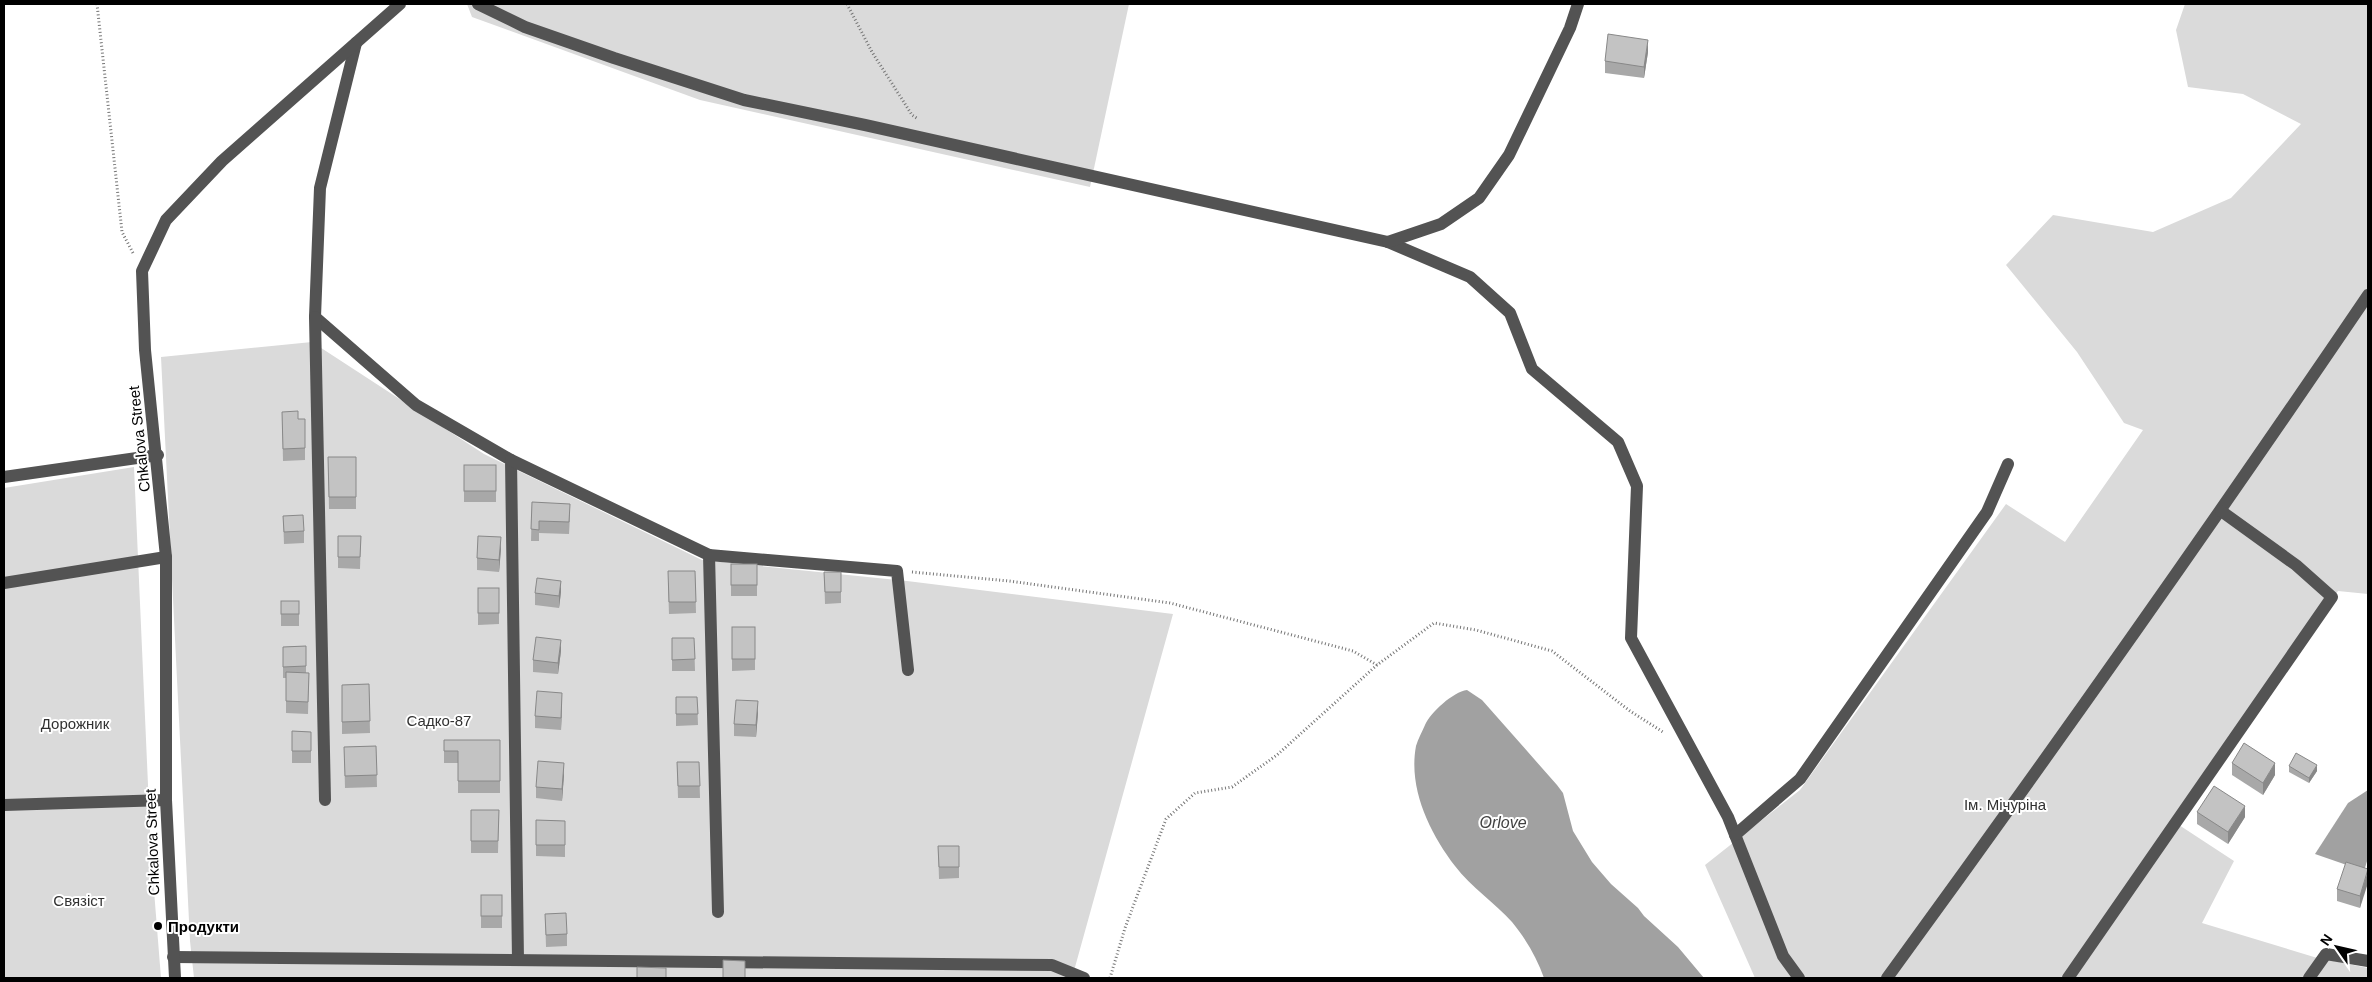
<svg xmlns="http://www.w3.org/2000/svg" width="2372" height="982" viewBox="0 0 2372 982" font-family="Arial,sans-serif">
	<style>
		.green { fill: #dadada }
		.water { fill: #a1a1a1 }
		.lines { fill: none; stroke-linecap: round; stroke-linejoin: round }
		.path { stroke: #757575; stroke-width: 3; stroke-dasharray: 1 2.5; stroke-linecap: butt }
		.minor { stroke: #535353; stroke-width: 12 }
		.wall { fill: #a8a8a8 }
		.shaded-wall { fill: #888 }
		.building { fill: #c3c3c3; stroke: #888 }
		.poi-dot { fill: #000; stroke: #fff; stroke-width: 2 }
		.labels { text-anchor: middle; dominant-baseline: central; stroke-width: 4; stroke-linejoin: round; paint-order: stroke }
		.street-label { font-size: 15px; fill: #000; stroke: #fff }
		.park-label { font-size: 15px; fill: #313131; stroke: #fff }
		.poi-label { font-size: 15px; font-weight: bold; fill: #000; stroke: #fff; text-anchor: start }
		.water-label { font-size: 16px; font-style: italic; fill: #424242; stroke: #fff }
	</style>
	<rect width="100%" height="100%" fill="#fff"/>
	<g class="green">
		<path d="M467 4H1129L1090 187 700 100 472 17Z"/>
		<path d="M2185 4H2368V594L2338 591 2179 825 2234 861 2202 923 2314 957 2368 968V978H1755L1705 865 1800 790 2006 504 2065 542 2143 430 2124 423 2077 352 2006 265 2053 215 2153 232 2231 198 2301 124 2243 94 2188 87 2176 30Z"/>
		<path d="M312 342 484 454 702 560 907 581 1173 614 1072 978H194L190 941 161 357Z"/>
		<path d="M134 467 151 853 161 978H4V488Z"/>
	</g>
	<g class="water">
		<path d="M1467 690 1482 700 1557 785 1563 793 1573 831 1592 862 1611 884 1638 908 1644 916 1678 947 1704 978H1544C1537 958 1526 939 1512 922 1495 903 1471 887 1455 866 1430 833 1408 789 1416 746 1418 739 1422 732 1425 725 1431 712 1453 692 1467 690Z"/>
		<path d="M2368 790V858L2364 871 2315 854 2348 803Z"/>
	</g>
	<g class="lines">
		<g class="path">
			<path d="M97 4 122 232 133 253"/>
			<path d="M847 4 872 52 912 115 918 119"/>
			<path d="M912 572 1009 581 1170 603 1353 651 1377 665"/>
			<path d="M1110 978 1125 928 1166 819 1195 793 1232 787 1277 755 1377 665 1434 623 1476 630 1552 651 1630 711 1663 732"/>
		</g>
		<g class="minor">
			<path d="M478 4 525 27 614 58 744 100 865 125 1388 242 1470 277 1510 313 1532 369 1618 442 1637 486 1631 638 1728 817 1783 956 1799 978"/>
			<path d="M356 43 320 188 315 317 416 405 511 460 518 960"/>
			<path d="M1388 242 1441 224 1479 198 1509 155 1570 28 1578 4"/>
			<path d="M315 317 325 800"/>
			<path d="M511 460 709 555 718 912"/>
			<path d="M4 477 158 455"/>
			<path d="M709 555 897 571 908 670"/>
			<path d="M4 583 166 557"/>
			<path d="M4 805 166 800"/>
			<path d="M1735 835 1800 779 1987 512 2008 464"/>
			<path d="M173 957 1052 965 1084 978"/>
			<path d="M175 978 166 800V557L145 350 142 271 166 220 222 161 400 4"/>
			<path d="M1887 978C2051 753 2212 525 2368 295"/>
			<path d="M2068 978 2332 597 2296 565 2221 511"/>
			<path d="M2309 978 2326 954 2368 961"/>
		</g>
	</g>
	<g class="wall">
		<path d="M1648 52 1644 78 1605 73V61Z"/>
		<path d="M282 412 298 419 305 448V460L283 461Z"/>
		<path d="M328 457H356V509H329Z"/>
		<rect x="464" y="465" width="32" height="37"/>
		<path d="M532 502 570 515 569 534 539 533V541H531Z"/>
		<path d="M283 516 304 531V543L284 544Z"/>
		<path d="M338 536H361L360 569 338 568Z"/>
		<path d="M501 549 499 572 477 570V558Z"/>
		<rect x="731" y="564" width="26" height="32"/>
		<path d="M695 571 696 613 669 614 668 583Z"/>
		<path d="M824 572H841V603L825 604Z"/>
		<path d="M478 588H499V624L478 625Z"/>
		<path d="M561 592 559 608 535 605V593Z"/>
		<rect x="281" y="601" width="18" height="25"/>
		<path d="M732 627H755V670L732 671Z"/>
		<path d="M672 638H694L695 671H672Z"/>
		<path d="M306 646V673H309L308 714 286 713V678H283V647Z"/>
		<path d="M561 651 558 674 533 672V660Z"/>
		<path d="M369 684 370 733 342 734V685Z"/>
		<path d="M676 697H697L698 725 676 726Z"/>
		<path d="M562 704 561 730 535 728V716Z"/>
		<path d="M758 713 756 737 734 736V724Z"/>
		<path d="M292 731 311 732V763H292Z"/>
		<path d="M444 740H500V793H458V763H444Z"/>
		<path d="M376 746 377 787 345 788 344 747Z"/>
		<path d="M677 762H699L700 798H678Z"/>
		<path d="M2232 763 2275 775 2263 795 2232 775Z"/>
		<path d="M2289 766 2317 771 2309 783 2289 772Z"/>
		<path d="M564 775 562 801 536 798V787Z"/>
		<path d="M499 810 498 853H471V841Z"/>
		<path d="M2197 812 2245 817 2228 844 2197 824Z"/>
		<path d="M536 820 565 821V857L536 856Z"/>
		<path d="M938 846H959V878L939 879Z"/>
		<path d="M2368 869 2360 908 2337 901V889Z"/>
		<rect x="481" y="895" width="21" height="33"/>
		<path d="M545 914 567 934V946L546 947Z"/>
	</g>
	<g class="shaded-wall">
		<path d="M1648 40V52L1644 78V67Z"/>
		<path d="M501 537V549L499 572V560Z"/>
		<path d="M561 581V592L559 608V596Z"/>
		<path d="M561 640V651L558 674V663Z"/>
		<path d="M562 693V704L561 730V718Z"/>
		<path d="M758 701V713L756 737V725Z"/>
		<path d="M564 763V775L562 801V789Z"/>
		<path d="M2275 763V775L2263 795V783Z"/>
		<path d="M2317 765V771L2309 783V778Z"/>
		<path d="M2245 806V817L2228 844V832Z"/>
		<path d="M2368 871V883L2360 908V896Z"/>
	</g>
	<g class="building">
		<path d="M1608 34 1648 40 1644 67 1605 61Z"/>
		<path d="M298 411V419H305V448L283 449 282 412Z"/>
		<path d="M328 457H356V497H329Z"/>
		<rect x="464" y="465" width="32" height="26"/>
		<path d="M532 502 570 504 569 522 539 521V530L531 529Z"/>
		<path d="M303 515 304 531 284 532 283 516Z"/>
		<path d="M338 536H361L360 557H338Z"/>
		<path d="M478 536 501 537 499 560 477 558Z"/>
		<rect x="731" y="564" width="26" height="21"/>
		<path d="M668 571H695L696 602H669Z"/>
		<path d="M824 572H841V592H825Z"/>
		<path d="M537 578 561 581 559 596 535 593Z"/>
		<rect x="478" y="588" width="21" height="25"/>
		<rect x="281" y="601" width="18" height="13"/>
		<rect x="732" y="627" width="23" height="32"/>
		<path d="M536 637 561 640 558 663 533 660Z"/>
		<path d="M672 638H694L695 659 672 660Z"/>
		<path d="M306 646V666L283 667V647Z"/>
		<path d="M286 672 309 673 308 702 286 701Z"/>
		<path d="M369 684 370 721 342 722V685Z"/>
		<path d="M537 691 562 693 561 718 535 716Z"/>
		<path d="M676 697H697L698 714H676Z"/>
		<path d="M736 700 758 701 756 725 734 724Z"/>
		<path d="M292 731 311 732V751H292Z"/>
		<path d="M444 740H500V781H458V751H444Z"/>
		<path d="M2244 743 2275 763 2263 783 2232 763Z"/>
		<path d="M376 746 377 775 345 776 344 747Z"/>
		<path d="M2296 753 2317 765 2309 778 2289 766Z"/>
		<path d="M538 761 564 763 562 789 536 787Z"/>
		<path d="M677 762H699L700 786H678Z"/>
		<path d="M2214 786 2245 806 2228 832 2197 812Z"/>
		<path d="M471 810H499L498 841H471Z"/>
		<path d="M536 820 565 821V845H536Z"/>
		<path d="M938 846H959V867H939Z"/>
		<path d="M2346 862 2368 869 2360 896 2337 889Z"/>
		<rect x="481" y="895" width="21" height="21"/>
		<path d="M566 913 567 934 546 935 545 914Z"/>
		<path d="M723 960 745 961V978H723Z"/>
		<path d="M637 967 666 968V978H637Z"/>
	</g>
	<circle class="poi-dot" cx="158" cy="926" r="5"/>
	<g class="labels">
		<g class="street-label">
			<text transform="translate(139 439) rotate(-96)">Chkalova Street</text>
			<text transform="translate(152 842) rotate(-92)">Chkalova Street</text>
		</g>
		<g class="park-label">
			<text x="439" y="720">Садко-87</text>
			<text x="75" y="723">Дорожник</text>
			<text x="2005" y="804">Ім. Мічуріна</text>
			<text x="79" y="900">Связіст</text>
		</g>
		<g class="poi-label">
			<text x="168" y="926">Продукти</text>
		</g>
		<g class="water-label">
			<text x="1503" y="822">Orlove</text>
		</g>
	</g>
	<rect width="2372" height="982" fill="none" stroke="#000000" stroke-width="10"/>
	<g transform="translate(2337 947) rotate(304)" stroke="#ffffff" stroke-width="4" paint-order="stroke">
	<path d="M0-4L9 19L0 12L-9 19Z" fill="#000000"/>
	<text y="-8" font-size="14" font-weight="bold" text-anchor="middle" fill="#000000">N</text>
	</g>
</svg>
